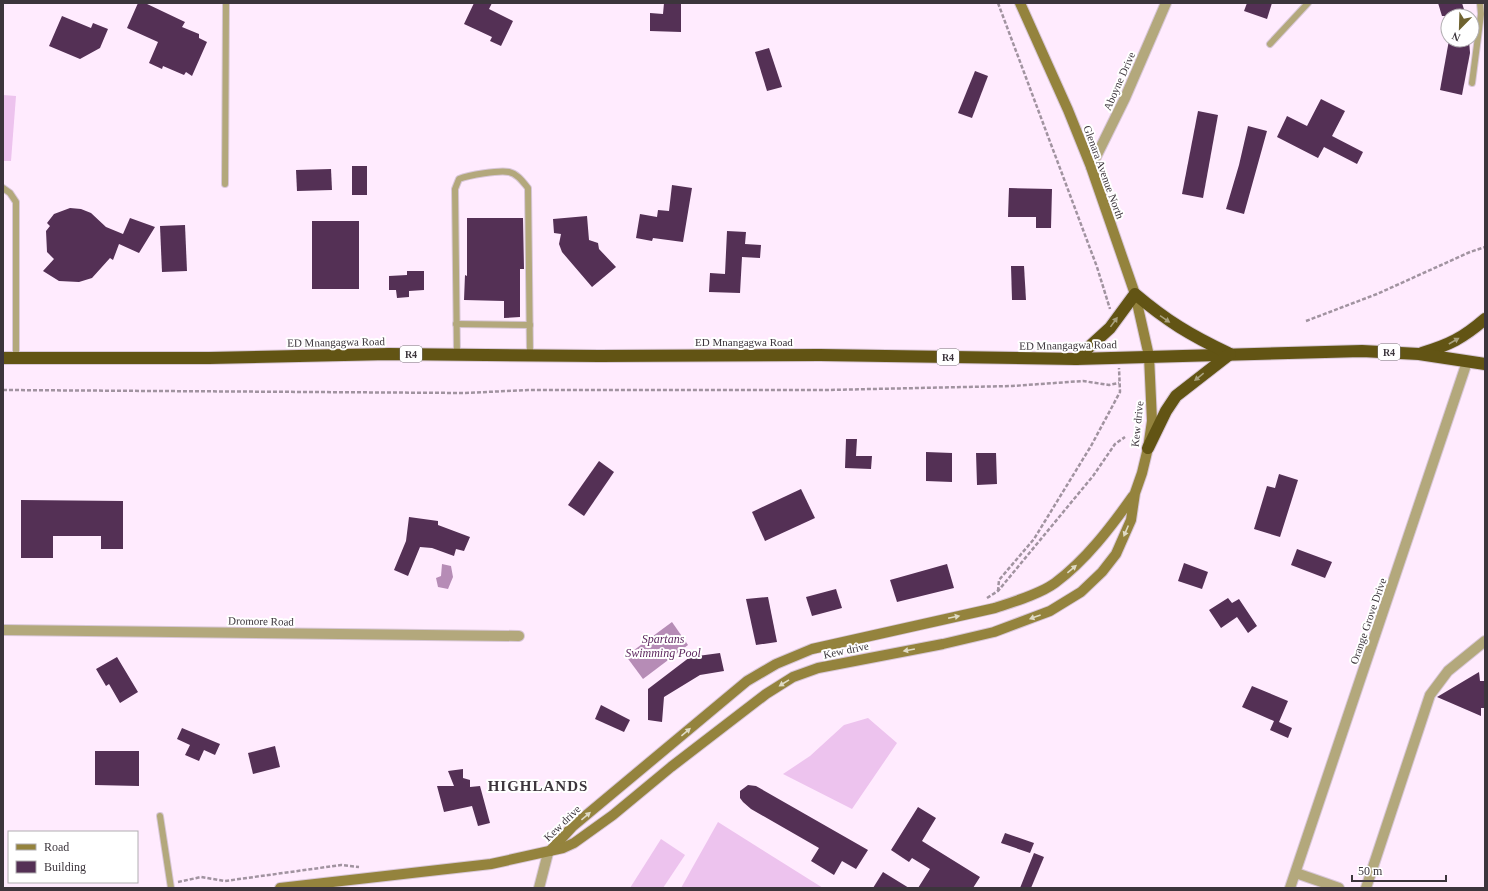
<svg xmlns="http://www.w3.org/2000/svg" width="1488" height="891" viewBox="0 0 1488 891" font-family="'Times New Roman',serif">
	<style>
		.grass { fill: #edc3ee }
		.water { fill: #b68cb6 }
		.building { fill: #543055 }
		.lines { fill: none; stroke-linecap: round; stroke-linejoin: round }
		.lane-casing { stroke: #d8c7d7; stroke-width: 8 }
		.street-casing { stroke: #d8c7d7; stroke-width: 12 }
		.secondary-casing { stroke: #d8c7d7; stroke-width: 12 }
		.highway-casing { stroke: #d8c7d7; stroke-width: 14 }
		.path { stroke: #a193a0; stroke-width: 2.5; stroke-dasharray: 4 2; stroke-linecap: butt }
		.lane { stroke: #b3a87c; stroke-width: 6 }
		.street { stroke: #b3a87c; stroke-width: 10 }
		.secondary { stroke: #94833d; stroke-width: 10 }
		.highway { stroke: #625414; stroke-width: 12 }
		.oneway { fill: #a9a17e }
		.oneway2 { fill: #dfdac5 }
		.labels { text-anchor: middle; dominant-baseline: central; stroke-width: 4; stroke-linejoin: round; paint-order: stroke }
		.shield { fill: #fff; stroke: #767276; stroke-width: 1 }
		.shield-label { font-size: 10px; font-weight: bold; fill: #3c353c }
		.street-label { font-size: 11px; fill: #3c353c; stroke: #fff }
		.water-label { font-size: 12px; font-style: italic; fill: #5f2a60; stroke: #fff }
		.district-label { font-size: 15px; font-weight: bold; letter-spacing: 1px; fill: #3c353c; stroke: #fff }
	</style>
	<rect width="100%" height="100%" fill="#ffebfe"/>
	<g class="grass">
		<path d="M3 95 16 96 11 161H3Z"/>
		<path d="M868 718 897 743 852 809 783 774 810 756 844 725Z"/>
		<path d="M718 822 823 888H681Z"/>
		<path d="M661 839 685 855 663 888H630Z"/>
	</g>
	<g class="water">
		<path d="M442 564 451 566 453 577 448 589 438 587 436 578 441 576Z"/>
		<path d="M672 622 688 645 643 679 626 656Z"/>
	</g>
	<g class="building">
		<path d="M138 3H145L185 22 182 27 199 34V38L207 42 192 76 186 72 184 75 163 66 162 69 149 63 158 42 127 28Z"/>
		<path d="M474 3H492L489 9 513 21 501 46 490 41 492 37 464 24Z"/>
		<path d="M664 3H681V32L650 31V13L663 14Z"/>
		<path d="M1247 3H1272L1267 19 1244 11Z"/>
		<path d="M1438 3H1462L1466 16H1442Z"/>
		<path d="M62 16 91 28 93 23 108 29 100 48 80 59 49 46Z"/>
		<path d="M1449 40H1469L1470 53 1462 95 1440 90Z"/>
		<path d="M769 48 782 87 767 91 755 52Z"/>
		<path d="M975 71 988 76 972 118 958 113Z"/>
		<path d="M1321 99 1345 111 1332 136 1363 152 1357 164 1324 147 1318 158 1277 137 1287 116 1307 126Z"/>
		<path d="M1198 111 1218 115 1203 198 1182 194Z"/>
		<path d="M1248 126 1267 131 1244 214 1226 209 1239 165Z"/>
		<rect x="352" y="166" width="15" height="29"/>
		<path d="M331 169 332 190 297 191 296 170Z"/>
		<path d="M672 185 692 188 683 242 653 238 652 241 636 238 640 214 657 217 658 210 669 211Z"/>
		<path d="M1009 188 1052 189 1051 228H1036V217H1008Z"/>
		<path d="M70 208 81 209 91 213 106 227 123 234 130 218 155 227 139 253 119 244 113 260 110 258 92 278 79 282 59 281 43 271 54 259 47 252 46 231 50 226 47 223 54 214Z"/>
		<path d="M587 216 589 240 598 243 599 249 616 267 592 287 562 252 559 244 561 234 554 233 553 219Z"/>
		<path d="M467 218H523L524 269H520V317L504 318V301L464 300 465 275 467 276Z"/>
		<rect x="312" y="221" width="47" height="68"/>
		<path d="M185 225 187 271 162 272 160 226Z"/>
		<path d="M727 231 746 232 745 244 761 245 760 258 742 257 740 293 709 292 710 273 725 274Z"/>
		<path d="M1011 266H1024L1026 300H1012Z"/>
		<path d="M407 271H424V290L409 291V297L397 298 396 290H389V276L407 275Z"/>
		<path d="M846 439H857L856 456H872L871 469 845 468Z"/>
		<path d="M926 452 952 453V482L926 481Z"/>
		<path d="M976 453H996L997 484 977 485Z"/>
		<path d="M599 461 614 472 584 516 568 505Z"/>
		<path d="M1279 474 1298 480 1280 537 1254 529 1267 486 1275 488Z"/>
		<path d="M801 489 815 518 765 541 752 512Z"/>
		<path d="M21 500 123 501V549H101V536H53V558H21Z"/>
		<path d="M409 517 438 521V525L470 537 464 551 456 549 454 556 432 548 420 547 408 576 394 570 406 541Z"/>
		<path d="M1297 549 1332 562 1325 578 1291 565Z"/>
		<path d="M1184 563 1208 572 1202 589 1178 581Z"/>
		<path d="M947 564 954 588 897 602 890 580Z"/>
		<path d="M836 589 842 608 812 616 806 597Z"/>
		<path d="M768 597 777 642 756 645 746 599Z"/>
		<path d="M1228 598 1232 603 1239 599 1257 626 1248 633 1237 617 1221 628 1209 610Z"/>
		<path d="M720 653 724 671 700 675 664 697 662 722 648 720V689L690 657Z"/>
		<path d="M117 657 138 692 120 703 109 684 106 686 96 669Z"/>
		<path d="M1479 672 1480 681H1485V708H1481V716L1437 697Z"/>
		<path d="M1252 686 1288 701 1279 722 1292 728 1288 738 1270 730 1274 721 1242 707Z"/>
		<path d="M601 705 630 720 624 732 595 719Z"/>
		<path d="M182 728 220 744 215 755 204 750 199 761 185 755 190 745 177 739Z"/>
		<path d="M275 746 280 767 253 774 248 753Z"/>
		<path d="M95 751H139V786L95 785Z"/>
		<path d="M463 769V778L470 780V787L480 786 490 823 478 826 472 806 444 812 437 786H454L448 771Z"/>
		<path d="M748 785 756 786 868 850 856 869 842 861 834 875 811 861 819 848 751 809 743 802 740 798V791Z"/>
		<path d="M918 807 936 818 922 841 980 877 973 888H918L930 869 912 858 909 862 891 850Z"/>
		<path d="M1005 833 1034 843 1030 853 1001 843Z"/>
		<path d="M1034 853 1044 857 1031 888H1020Z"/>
		<path d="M883 872 909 888H873Z"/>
	</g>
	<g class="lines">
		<defs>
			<g id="lane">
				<path d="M1270 44 1308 3"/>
				<path d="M1472 83 1481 14 1480 3"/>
				<path d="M225 184 226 3"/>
				<path d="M3 188 10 193 16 202V358"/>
				<path d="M456 324 530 325"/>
				<path d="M457 355 455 189 459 179C469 175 499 170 509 172 518 174 523 182 528 188L530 356"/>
				<path d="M160 816 171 888"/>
			</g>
			<g id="street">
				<path d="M1091 167 1125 98 1166 3"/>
				<path d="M3 630 519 636"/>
				<path d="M1296 873 1339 888"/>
				<path d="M539 888 548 853"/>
				<path d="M1290 888 1467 362"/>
				<path d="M1366 888 1430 695 1448 671 1485 641"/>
			</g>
			<g id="secondary">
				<path d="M550 851 572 827 747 681 776 664 812 649 995 608C1013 602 1040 594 1055 583 1086 560 1111 527 1133 496"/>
				<path d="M280 888 491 864 563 848 574 843 613 815 671 767 766 694 793 677 818 668 943 644 994 632 1050 611 1081 592 1102 572 1116 554 1131 520 1135 493 1142 473 1148 448 1152 421 1149 356 1135 294 1091 167 1068 110 1020 3"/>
			</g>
			<g id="highway">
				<path d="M1422 353C1449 345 1463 338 1485 319"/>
				<path d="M3 358H209L389 354 599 356 820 355 1076 359 1362 351 1419 354 1485 364"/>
				<path d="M1076 359 1110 328 1135 294C1167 321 1190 335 1228 353"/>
				<path d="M1148 448 1166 411 1176 396 1230 354"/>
			</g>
		</defs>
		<use href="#lane" class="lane-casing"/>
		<use href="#street" class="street-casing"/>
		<use href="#secondary" class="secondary-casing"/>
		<use href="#highway" class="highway-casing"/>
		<g class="path">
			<path d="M998 3 1097 267 1110 309"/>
			<path d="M1306 321 1377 294 1470 252 1485 247"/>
			<path d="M3 390 465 393 528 390H826L1012 386 1083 381 1109 385 1119 383"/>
			<path d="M998 591 999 580 1034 539 1091 446 1120 392 1119 368"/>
			<path d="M987 598 998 591 1093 476 1115 444 1125 437"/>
			<path d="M178 882 201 877 225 881 341 865 359 867"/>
		</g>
		<use href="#lane" class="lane"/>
		<use href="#street" class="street"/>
		<use href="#secondary" class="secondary"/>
		<use href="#highway" class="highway"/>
	</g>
	<defs><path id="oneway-solid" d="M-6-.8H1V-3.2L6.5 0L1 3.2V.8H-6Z"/></defs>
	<g class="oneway">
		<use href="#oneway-solid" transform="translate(1165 319) rotate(34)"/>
		<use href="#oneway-solid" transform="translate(1114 322) rotate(-54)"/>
		<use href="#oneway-solid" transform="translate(1454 341) rotate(-30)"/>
		<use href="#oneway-solid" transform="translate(1199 377) rotate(141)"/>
	</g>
	<g class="oneway2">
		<use href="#oneway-solid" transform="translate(1126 531) rotate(113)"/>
		<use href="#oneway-solid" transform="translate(1072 569) rotate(-40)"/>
		<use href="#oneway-solid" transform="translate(954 617) rotate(-12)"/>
		<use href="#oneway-solid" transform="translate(1035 617) rotate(160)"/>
		<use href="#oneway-solid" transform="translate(909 650) rotate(170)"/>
		<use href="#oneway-solid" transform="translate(784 683) rotate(148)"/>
		<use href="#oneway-solid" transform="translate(686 732) rotate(-40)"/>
		<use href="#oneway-solid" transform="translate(586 816) rotate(-40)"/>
	</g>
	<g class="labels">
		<g class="shield">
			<rect x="1378" y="344" width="22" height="16" rx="3"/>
			<rect x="400" y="346" width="22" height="16" rx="3"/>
			<rect x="937" y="349" width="22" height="16" rx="3"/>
		</g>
		<g class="shield-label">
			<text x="1389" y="352">R4</text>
			<text x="411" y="354">R4</text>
			<text x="948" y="357">R4</text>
		</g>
		<g class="street-label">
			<text transform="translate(1119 81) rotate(-66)">Aboyne Drive</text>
			<text transform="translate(1104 172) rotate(70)">Glenara Avenue North</text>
			<text transform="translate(336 342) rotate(-1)">ED Mnangagwa Road</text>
			<text x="744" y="342">ED Mnangagwa Road</text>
			<text transform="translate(1068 345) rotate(-1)">ED Mnangagwa Road</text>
			<text transform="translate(1137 424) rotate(-84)">Kew drive</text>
			<text transform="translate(261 621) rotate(1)">Dromore Road</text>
			<text transform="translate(1368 621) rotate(-71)">Orange Grove Drive</text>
			<text transform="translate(846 650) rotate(-12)">Kew drive</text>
			<text transform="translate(562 823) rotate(-44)">Kew drive</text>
		</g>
		<g class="water-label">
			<text x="663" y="639">Spartans<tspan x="663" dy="14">Swimming Pool</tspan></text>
		</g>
		<g class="district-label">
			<text x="538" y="786">HIGHLANDS</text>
		</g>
	</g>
	<rect width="1488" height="891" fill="none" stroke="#3c353c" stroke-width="8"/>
	<rect x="8" y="831" width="130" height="52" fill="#ffffff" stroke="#b1aeb1"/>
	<rect x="16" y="844" width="20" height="6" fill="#94833d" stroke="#b1aeb1"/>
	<text x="44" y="851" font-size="12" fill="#3c353c">Road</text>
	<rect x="16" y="861" width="20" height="12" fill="#543055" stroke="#b1aeb1"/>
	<text x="44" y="871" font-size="12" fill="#3c353c">Building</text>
	<g transform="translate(1460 28) rotate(203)"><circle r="19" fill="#ffffff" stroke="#b1aeb1"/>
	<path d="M0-3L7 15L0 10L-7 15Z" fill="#6f6330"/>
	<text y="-6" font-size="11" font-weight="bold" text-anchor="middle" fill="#3c353c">N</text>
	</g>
	<path d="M1352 875v6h94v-6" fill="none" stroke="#3c353c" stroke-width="2"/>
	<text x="1358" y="875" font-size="12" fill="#3c353c" stroke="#ffffff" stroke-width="3" paint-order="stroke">50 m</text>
</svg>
